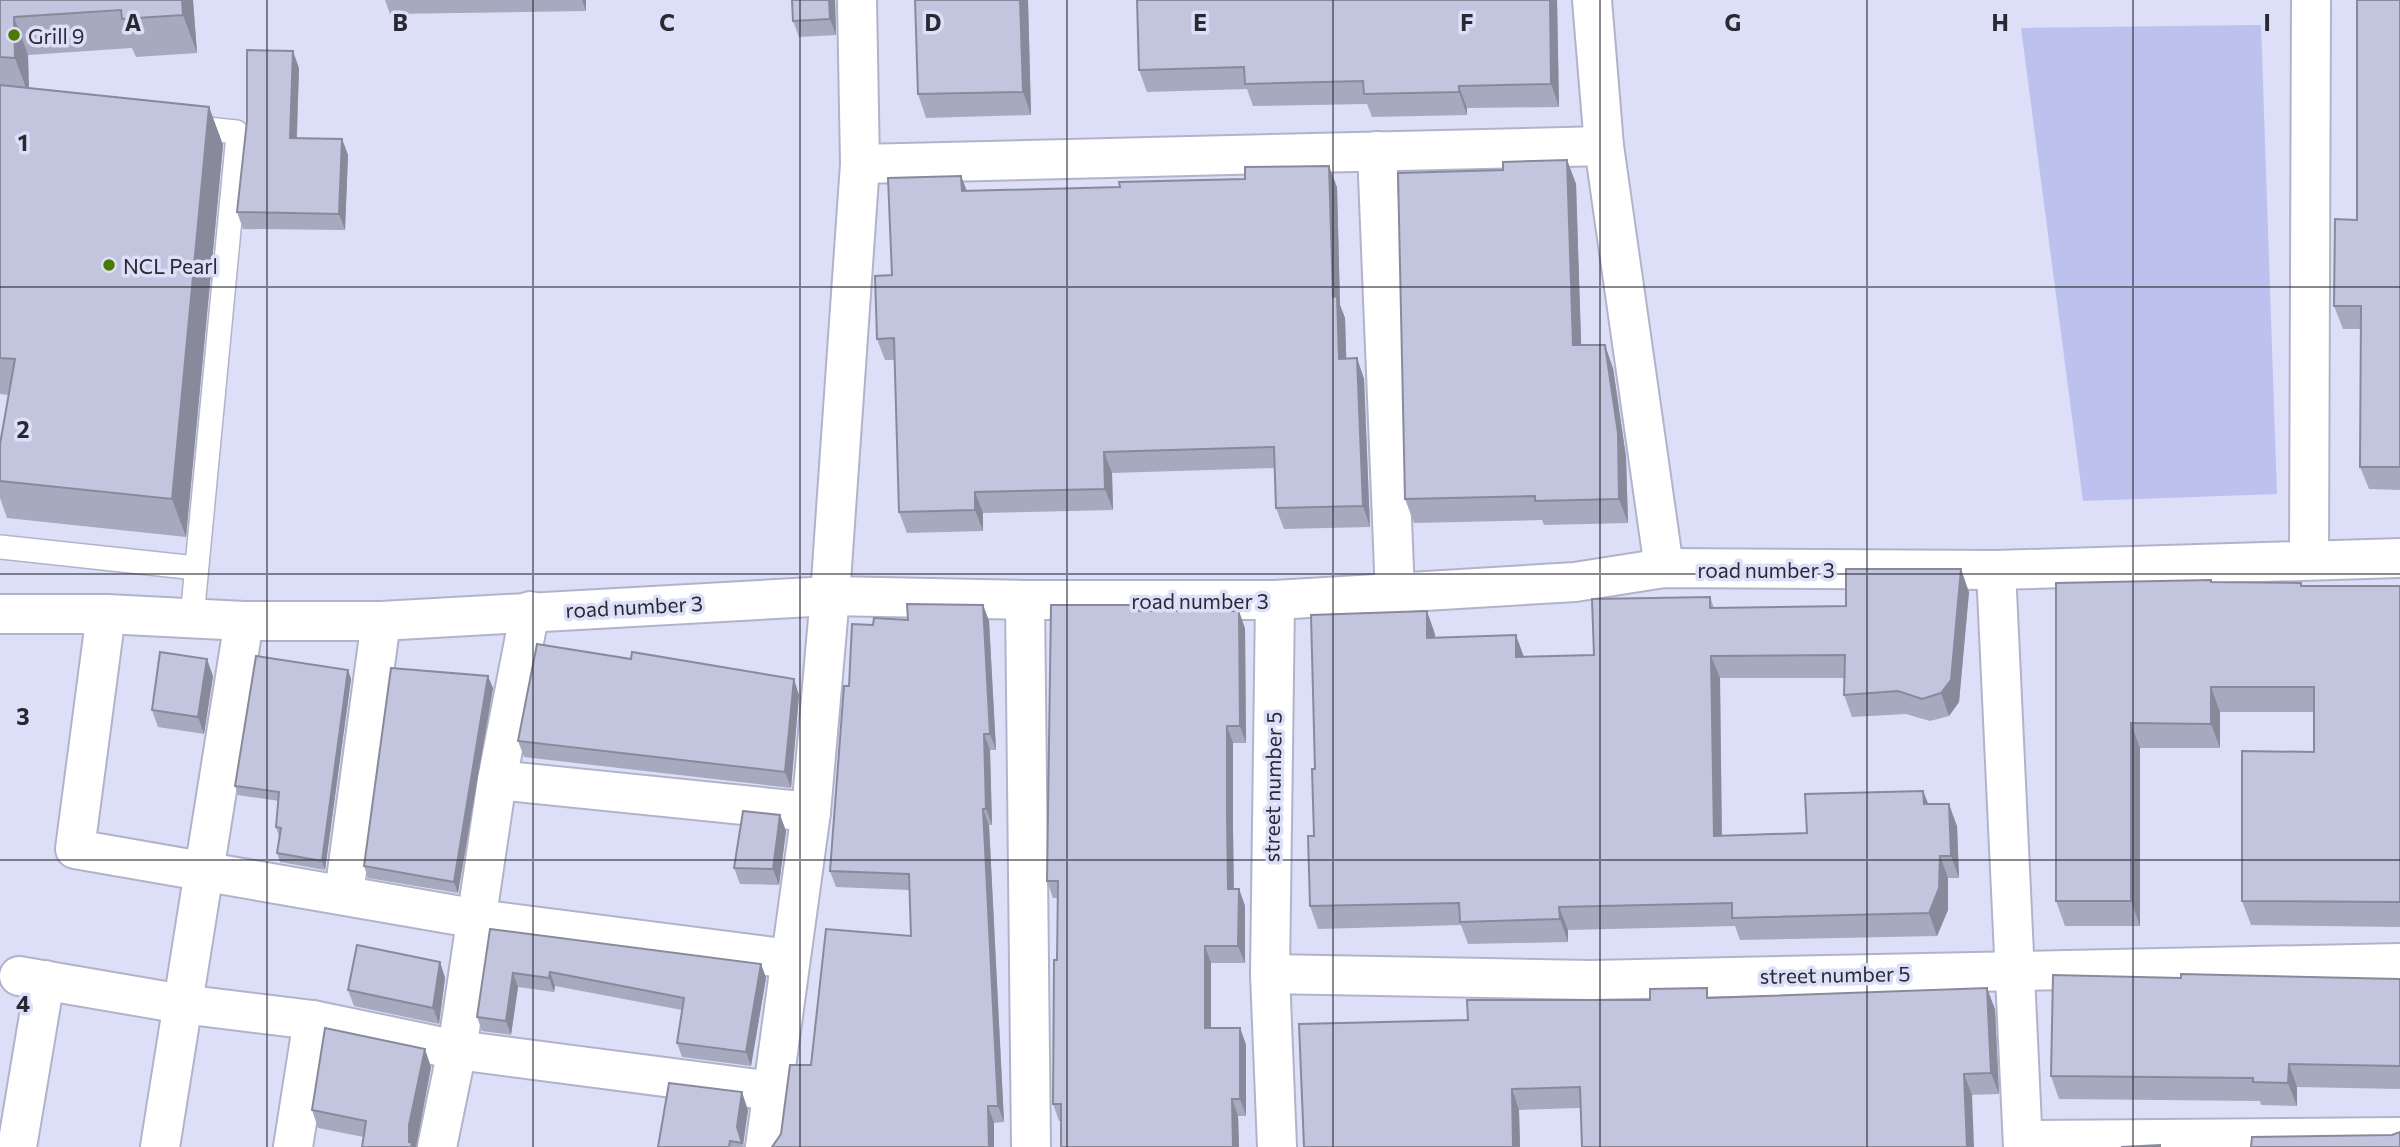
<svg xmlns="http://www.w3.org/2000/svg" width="2400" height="1147" viewBox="0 0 2400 1147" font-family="Commissioner,sans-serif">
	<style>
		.green { fill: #bdc1ed }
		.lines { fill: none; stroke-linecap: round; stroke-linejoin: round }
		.lane-casing { stroke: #b1b3cb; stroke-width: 26 }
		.street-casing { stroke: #b1b3cb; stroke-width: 42 }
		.lane { stroke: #fff; stroke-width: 23 }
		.street { stroke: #fff; stroke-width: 38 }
		.wall { fill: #a7a9be }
		.shaded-wall { fill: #888a9b }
		.building { fill: #c2c5dd; stroke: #888a9b; stroke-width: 2 }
		.grid { fill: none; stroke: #292933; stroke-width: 2; stroke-opacity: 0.55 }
		.poi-dot { fill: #4a7a00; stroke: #dddff8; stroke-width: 2.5 }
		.labels { text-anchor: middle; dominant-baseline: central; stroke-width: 7; stroke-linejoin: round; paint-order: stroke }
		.poi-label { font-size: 21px; fill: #292933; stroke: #dddff8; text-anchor: start }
		.street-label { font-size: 21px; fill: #292933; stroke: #dddff8 }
		.grid-label { font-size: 23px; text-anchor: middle; font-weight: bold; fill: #292933; stroke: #dddff8; stroke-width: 7; stroke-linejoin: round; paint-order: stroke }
	</style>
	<rect width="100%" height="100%" fill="#dddff8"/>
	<path class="green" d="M2261 25 2277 494 2083 501 2021 28Z"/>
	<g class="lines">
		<defs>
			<g id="lane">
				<path d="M188 127 236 132 238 135 192 618"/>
				<path d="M0 547 196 568"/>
			</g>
			<g id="street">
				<path d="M1592 0 1604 146 1664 568"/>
				<path d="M1377 151 1395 594"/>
				<path d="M860 164 1604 146"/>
				<path d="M2309 560 2311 0"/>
				<path d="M1996 570 2023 1147"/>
				<path d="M1025 600 1031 1147"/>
				<path d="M1275 600 1270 974 1277 1147"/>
				<path d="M0 614H106L244 621H381L830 596 1025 600H1275L1575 582 1664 568 1996 570 2400 558"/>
				<path d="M106 614 75 849 478 919 790 959"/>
				<path d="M497 780 811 812"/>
				<path d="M344 894 381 621"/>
				<path d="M1270 974 1590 980 2400 963"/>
				<path d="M19 976 182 1004 313 1020 457 1050 772 1091"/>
				<path d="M2023 1140 2400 1137"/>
				<path d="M17 1147 45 980"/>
				<path d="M160 1147 244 621"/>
				<path d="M293 1147 313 1020"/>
				<path d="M437 1147 457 1050 497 780 530 611"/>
				<path d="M765 1147 811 812 830 596 860 164 857 0"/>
			</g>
		</defs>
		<use href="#lane" class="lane-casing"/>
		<use href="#street" class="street-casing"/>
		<use href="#lane" class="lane"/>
		<use href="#street" class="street"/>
	</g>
	<g class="wall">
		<path d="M0 0H193L197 53 136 57 132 48 28 55 29 88 209 107 223 145 186 537 7 518 0 498V444L9 395 0 394Z"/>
		<path d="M385 0H586V11L390 14Z"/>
		<path d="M792 0H835L836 35 799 37 793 21Z"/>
		<path d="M1028 0 1031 115 926 118 918 94Z"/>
		<path d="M1137 0H1557L1559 107 1467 108V115L1372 117 1367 104 1253 106 1247 89 1147 92 1139 70Z"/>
		<path d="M2400 0V490L2369 489 2360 467 2361 329H2343L2334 306 2357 220Z"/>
		<path d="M299 68 297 138 342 139 348 155 345 230 243 229 237 212Z"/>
		<path d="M1567 160 1576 184 1581 345 1613 368 1626 457 1628 523 1544 525 1542 520 1414 523 1405 499 1503 170Z"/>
		<path d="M961 176 967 191 1337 187 1340 305 1345 318 1346 358H1357L1364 379 1370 527 1284 529 1276 508 1275 468 1112 473 1113 510 983 513V531L907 533 899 512 895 360H885L877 339 892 275Z"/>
		<path d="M2212 582 2301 583 2302 586H2400V927L2251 925 2242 901 2314 752V712H2220V748H2140V926H2065L2056 901V583Z"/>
		<path d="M1969 592 1959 702 1949 716 1930 721 1906 714 1852 717 1844 695V678H1720L1722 836 1807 833 1923 791 1928 804 1957 826 1959 878H1948V910L1937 936 1740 940 1735 926 1568 930V942L1468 944 1461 925 1318 929 1310 906 1314 836 1315 769 1435 634V638L1524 657 1594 655 1710 597 1714 608 1846 606Z"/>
		<path d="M983 605 989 621 996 750H990L992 825H989L1004 1122 994 1123V1147H772L781 1134 811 1065 911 936 909 890 836 887 830 871 849 686 873 625 908 620Z"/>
		<path d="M1142 611 1245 628 1246 743H1233V830L1234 889H1239L1245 906V963H1211V1028H1240L1246 1045V1116H1238L1239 1147H1061V1121H1059L1053 1104 1058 898H1053L1047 881Z"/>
		<path d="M348 670 351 679 325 870 280 862 277 853 279 836 276 827 279 801 238 795 235 786Z"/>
		<path d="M213 676 204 734 158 727 152 710Z"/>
		<path d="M493 688 458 893 368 878 364 866Z"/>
		<path d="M799 695 791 788 524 757 518 741Z"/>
		<path d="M780 815 786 831 779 885 740 884 734 868Z"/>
		<path d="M490 929 761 964 766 978 751 1066 682 1057 677 1043 682 1010 555 986 554 992 518 987 511 1035 482 1031 477 1017Z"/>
		<path d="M440 962 445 978 439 1024 354 1006 348 990Z"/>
		<path d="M2181 978 2400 979V1089L2297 1087V1106L2261 1105 2260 1101 2059 1099 2051 1076Z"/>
		<path d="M1711 998 1995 1009 1999 1094 1519 1110 1520 1147H1304L1468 1020 1650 1000Z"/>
		<path d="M431 1067 416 1147H362L364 1137 318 1128 312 1110Z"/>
		<path d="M748 1110 743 1145 744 1147H658Z"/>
	</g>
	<g class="shaded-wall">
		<path d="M182 0H193L197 53 183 15Z"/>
		<path d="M582 0H586V11Z"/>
		<path d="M829 0H835L836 35 830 19Z"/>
		<path d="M1020 0H1028L1031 115 1023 92Z"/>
		<path d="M1550 0H1557L1559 107 1551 84Z"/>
		<path d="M14 17 28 55 29 96 15 58Z"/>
		<path d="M293 51 299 68 296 154 290 138Z"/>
		<path d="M1459 86 1467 108V115L1459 92Z"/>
		<path d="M209 107 223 145 186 537 172 499Z"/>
		<path d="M342 139 348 155 345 230 339 214Z"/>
		<path d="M1567 160 1576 184 1582 369 1573 345Z"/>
		<path d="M1329 166 1337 187 1340 305 1345 318 1347 380 1339 359 1333 297Z"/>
		<path d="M961 176 969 197 962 191Z"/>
		<path d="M1605 345 1613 368 1626 457 1628 523 1619 499Z"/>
		<path d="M1357 358 1364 379 1370 527 1363 506Z"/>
		<path d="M1104 452 1112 473 1113 510 1105 489Z"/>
		<path d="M975 492 983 513V531L975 510Z"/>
		<path d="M1961 569 1969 592 1959 702 1949 716 1941 693Z"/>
		<path d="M983 605 989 621 996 750 990 734Z"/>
		<path d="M1239 611 1245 628 1246 743 1240 726Z"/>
		<path d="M1427 611 1435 634 1436 660 1427 638Z"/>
		<path d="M1516 635 1524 657H1516Z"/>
		<path d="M1711 656 1720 678 1722 858 1714 836Z"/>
		<path d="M207 659 213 676 204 734 198 717Z"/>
		<path d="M348 670 351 679 325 870 322 861Z"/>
		<path d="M488 676 493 688 458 893 454 882Z"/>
		<path d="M794 679 799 695 791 788 785 772Z"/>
		<path d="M2211 687 2220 712V748L2211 724Z"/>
		<path d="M2131 723 2140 748V926L2131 901Z"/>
		<path d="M1227 726 1233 743V830L1234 906 1228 889 1227 813Z"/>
		<path d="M984 734 990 750 992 825 986 809Z"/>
		<path d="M1923 791 1932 813 1924 804Z"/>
		<path d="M1949 804 1957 826 1959 878 1951 856Z"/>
		<path d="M983 809 989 825 1004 1122 998 1106Z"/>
		<path d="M780 815 786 831 779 885 773 869Z"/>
		<path d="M1940 856 1948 878V910L1937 936 1929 913Z"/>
		<path d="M1239 889 1245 906V963L1238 946Z"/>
		<path d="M1559 907 1568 930V942L1560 919Z"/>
		<path d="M1205 946 1211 963V1045L1205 1028Z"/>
		<path d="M440 962 445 978 439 1024 433 1008Z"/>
		<path d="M761 964 766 978 751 1066 746 1052Z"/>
		<path d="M550 972 555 986 554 992 549 978Z"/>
		<path d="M513 973 518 987 511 1035 506 1021Z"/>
		<path d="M1987 988 1995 1009 1999 1094 1991 1073Z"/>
		<path d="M1240 1028 1246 1045V1116L1240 1099Z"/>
		<path d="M425 1049 431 1067 416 1147H411L409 1142V1125Z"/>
		<path d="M2289 1064 2297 1087V1106L2288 1083Z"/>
		<path d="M1964 1074 1972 1095 1974 1147H1967Z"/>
		<path d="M1512 1089 1519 1110 1520 1147H1513Z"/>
		<path d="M742 1092 748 1110 743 1145 744 1147 737 1127Z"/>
		<path d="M1232 1099 1238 1116 1239 1147H1233Z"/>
		<path d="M988 1106 994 1123V1147H989Z"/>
	</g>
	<g class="building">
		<path d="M0 0H182L183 15 122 19 121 10 14 17 15 58 0 57Z"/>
		<path d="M792 0H829L830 19 793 21Z"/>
		<path d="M915 0H1020L1023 92 918 94Z"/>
		<path d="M1137 0H1550L1551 84 1459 86V92L1364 94 1363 81 1245 84 1244 67 1139 70Z"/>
		<path d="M2357 0H2400V467H2360L2361 306H2334L2335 219 2357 220Z"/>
		<path d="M247 50 293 51 290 138 342 139 339 214 237 212 247 121Z"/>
		<path d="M0 85 209 107 172 499 0 481V444L15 359 0 358Z"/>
		<path d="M1567 160 1573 345H1605L1618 433 1619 499 1535 501V496L1405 499 1398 173 1503 170V162Z"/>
		<path d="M1329 166 1333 297 1337 296 1339 359 1357 358 1363 506 1276 508 1274 447 1104 452 1105 489 975 492V510L899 512 894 338 877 339 875 276 892 275 888 178 961 176 962 191 1120 187 1119 182 1245 179V167Z"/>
		<path d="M1846 569H1961L1951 680 1941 693 1922 699 1898 691 1844 695 1845 655 1711 656 1714 836 1807 833 1805 794 1923 791 1924 804H1949L1951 856H1940L1939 888 1929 913 1732 918V903L1559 907 1560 919 1460 922 1459 903 1310 906 1308 836H1314L1312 769H1315L1311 615 1427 611V638L1516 635V657L1594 655 1592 599 1710 597V608L1846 606Z"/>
		<path d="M2211 580V582L2301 583V586H2400V902L2242 901V751L2314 752V687H2211V724L2131 723V901H2056V583Z"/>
		<path d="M907 604 983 605 990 734H984L986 809H983L998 1106H988L989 1147H772L781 1134 790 1065H811L826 929 911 936 909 874 830 871 844 686H849L852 624 873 625 874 618 908 620Z"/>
		<path d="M1051 605H1139V611H1239L1240 726H1227V813L1228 889H1239L1238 946H1205V1028H1240V1099H1232L1233 1147H1061V1104H1053L1054 960H1057L1058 881H1047Z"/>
		<path d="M537 644 631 659 632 652 794 679 785 772 518 741Z"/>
		<path d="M160 652 207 659 198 717 152 710Z"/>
		<path d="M256 656 348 670 322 861 277 853 281 828 276 827 279 792 235 786Z"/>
		<path d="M391 668 488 676 454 882 364 866Z"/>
		<path d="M743 811 780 815 773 869 734 868Z"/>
		<path d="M490 929 761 964 746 1052 677 1043 684 998 550 972 549 978 513 973 506 1021 477 1017Z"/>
		<path d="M357 945 440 962 433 1008 348 990Z"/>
		<path d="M2181 974 2400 979V1066L2289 1064 2288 1083 2253 1082V1078L2051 1076 2053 975 2181 978Z"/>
		<path d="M1707 988V998L1987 988 1991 1073 1964 1074 1967 1147H1582L1580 1087 1512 1089 1513 1147H1304L1299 1024 1468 1020 1467 1000H1650V989Z"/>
		<path d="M325 1028 425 1049 409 1125V1142L412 1143 411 1147H362L366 1121 312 1110Z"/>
		<path d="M669 1083 742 1092 737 1127 742 1143 730 1141 729 1147H658Z"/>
		<path d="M2400 1132V1147H2251L2252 1137 2392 1135Z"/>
		<path d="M2160 1145V1147H2121Z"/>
	</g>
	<path class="grid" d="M267 0V1147M533 0V1147M800 0V1147M1067 0V1147M1333 0V1147M1600 0V1147M1867 0V1147M2133 0V1147M0 287H2400M0 574H2400M0 860H2400"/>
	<g class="poi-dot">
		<circle cx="14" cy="35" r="7"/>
		<circle cx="109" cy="265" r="7"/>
	</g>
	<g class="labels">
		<g class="poi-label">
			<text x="28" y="35">Grill 9</text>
			<text x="123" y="265">NCL Pearl</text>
		</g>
		<g class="street-label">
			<text x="1766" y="569">road number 3</text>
			<text x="1200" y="600">road number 3</text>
			<text transform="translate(634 606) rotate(-3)">road number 3</text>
			<text transform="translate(1272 787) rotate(-89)">street number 5</text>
			<text transform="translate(1835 974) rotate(-1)">street number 5</text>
		</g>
	</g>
	<g class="grid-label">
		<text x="133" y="31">A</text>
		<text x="400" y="31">B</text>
		<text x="667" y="31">C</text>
		<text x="933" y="31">D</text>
		<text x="1200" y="31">E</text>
		<text x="1467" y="31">F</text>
		<text x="1733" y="31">G</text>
		<text x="2000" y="31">H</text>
		<text x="2267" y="31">I</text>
		<text x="23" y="151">1</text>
		<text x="23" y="438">2</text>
		<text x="23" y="725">3</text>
		<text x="23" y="1012">4</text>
	</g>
</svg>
